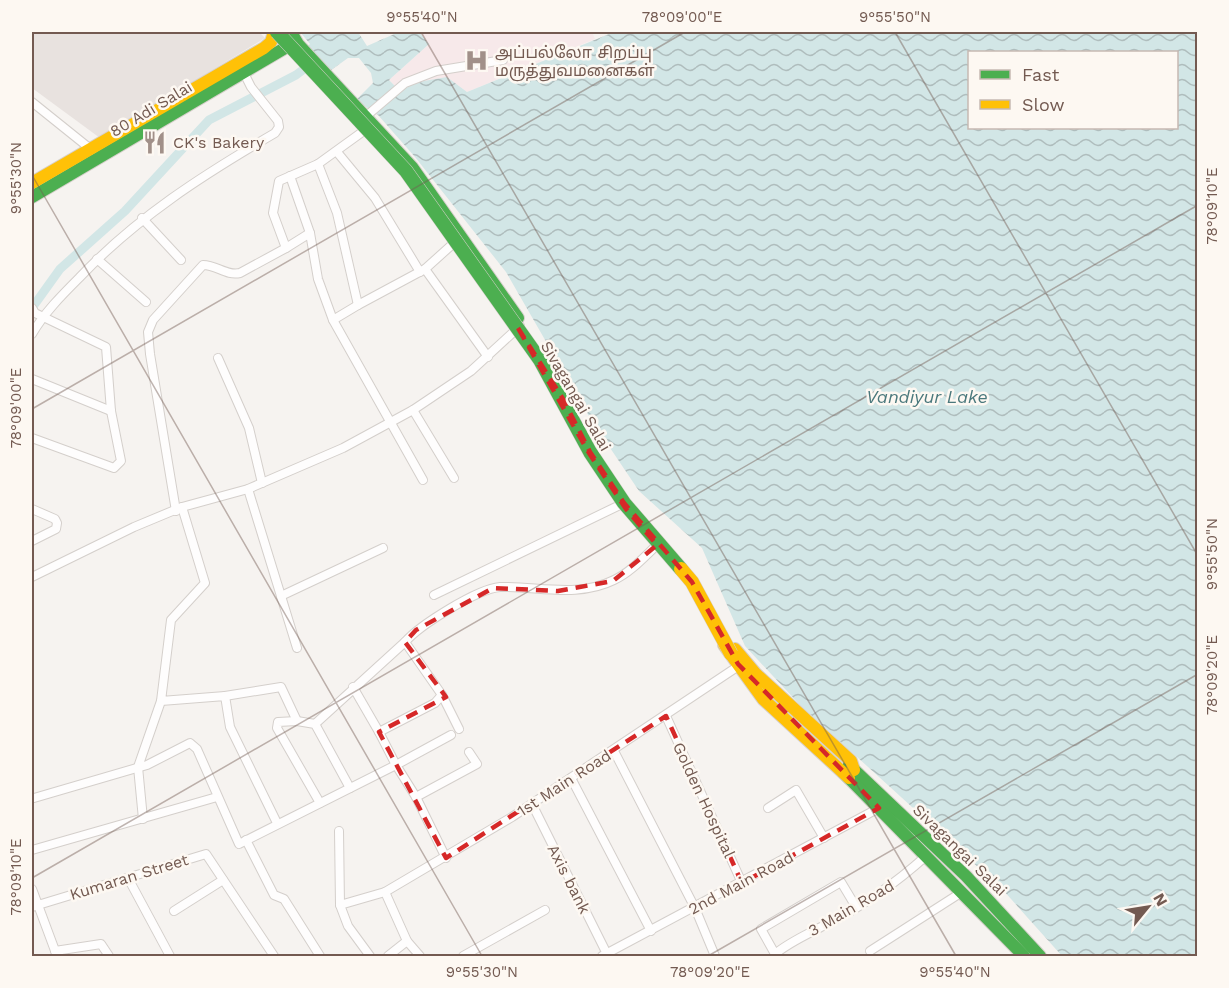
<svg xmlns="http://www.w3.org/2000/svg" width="1229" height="988" viewBox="0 0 1229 988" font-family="'Work Sans','Noto Sans Tamil',sans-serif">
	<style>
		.industrial { fill: #e8e2df }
		.medical { fill: #f7e9ea }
		.water { fill: url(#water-waves); fill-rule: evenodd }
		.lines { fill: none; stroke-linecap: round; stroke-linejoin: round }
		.canal { stroke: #d2e6e6; stroke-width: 9 }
		.street-casing { stroke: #d4cfcb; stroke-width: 10 }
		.fast-casing { stroke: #d6d0cb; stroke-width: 14 }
		.slow-casing { stroke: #d6d0cb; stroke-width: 14 }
		.street { stroke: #fefdfd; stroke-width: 8 }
		.fast { stroke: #4caf50; stroke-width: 12 }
		.slow { stroke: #ffc107; stroke-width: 12 }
		.fast-bridge-casing { stroke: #d8d0cd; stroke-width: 15; stroke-linecap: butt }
		.slow-bridge-casing { stroke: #d8d0cd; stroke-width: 15; stroke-linecap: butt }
		.fast-bridge { stroke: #4caf50; stroke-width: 14 }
		.slow-bridge { stroke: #ffc107; stroke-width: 14 }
		.marked { fill: none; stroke: #d62828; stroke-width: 4.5; stroke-dasharray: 12 8; stroke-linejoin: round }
		.ticks { fill: none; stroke: #735a51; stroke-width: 1.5; stroke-opacity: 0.45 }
		.labels { text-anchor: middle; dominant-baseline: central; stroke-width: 5; stroke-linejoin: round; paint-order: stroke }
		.poi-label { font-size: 16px; fill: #735a51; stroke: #fdf8f2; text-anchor: start }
		.street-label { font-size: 16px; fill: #735a51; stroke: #fdf8f2 }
		.water-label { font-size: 18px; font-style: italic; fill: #4a787c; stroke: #fdf8f2 }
		.neatline { fill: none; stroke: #735a51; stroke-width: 2 }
		.ticks-label { font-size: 15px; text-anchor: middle; fill: #735a51 }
	</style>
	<defs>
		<pattern id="water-waves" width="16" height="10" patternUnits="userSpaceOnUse" patternTransform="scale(1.5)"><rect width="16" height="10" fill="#d2e6e6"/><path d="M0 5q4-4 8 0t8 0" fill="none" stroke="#afbdbd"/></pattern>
	</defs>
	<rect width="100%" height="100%" fill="#f6f3f0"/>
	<path class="industrial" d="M32 32H259L265 38 100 138 32 88Z"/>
	<path class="medical" d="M419 32H592L595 39 467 92 447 77 400 91 389 80 429 44Z"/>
	<path class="water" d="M300 32H358L367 46 399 32H419L429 44 389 80 400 91 418 82 447 77 467 92 614 32H1197V956H1062L1002 889 800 705 745 646 702 548 639 491 590 418 506 272 415 157 378 115 356 100 373 83 371 73 359 58H348L320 78 300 53 310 44ZM970 52H1176V128H970Z"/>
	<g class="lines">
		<path class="canal" d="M32 308 60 269 125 211 209 120 296 75 312 63"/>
		<defs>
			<g id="street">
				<path d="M32 102 93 151"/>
				<path d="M364 118 405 83 436 71 503 60"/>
				<path d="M337 152 375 198 420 272"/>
				<path d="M318 164 337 213 358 305 425 269 455 242"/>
				<path d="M290 176 310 233"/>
				<path d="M142 218 181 260"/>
				<path d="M286 248 310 233 318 279 333 320"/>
				<path d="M97 259 146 302"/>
				<path d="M425 269 488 357"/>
				<path d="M358 305 333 320 423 480"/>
				<path d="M32 308 35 313 106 347 111 411 121 461 114 468 32 438"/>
				<path d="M32 334C44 313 62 295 79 278 137 217 203 175 275 133L279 127 278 121 251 87 244 73"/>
				<path d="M218 358 249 428 262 483"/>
				<path d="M32 379 111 411"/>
				<path d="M413 410 454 478"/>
				<path d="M248 489 297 648"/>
				<path d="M182 507 205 583 171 620 161 701 225 696 230 727 277 823"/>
				<path d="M32 509 55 519 57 523 56 529 32 541"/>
				<path d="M176 511 150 354 148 332 153 320 203 265C217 265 226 276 240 273L286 248 273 213 279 181 318 164 365 130"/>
				<path d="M32 577 134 527 182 507 248 489 343 448 413 410 471 371 520 326"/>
				<path d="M434 595 622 504"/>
				<path d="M281 596 383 548"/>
				<path d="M353 687 379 732"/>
				<path d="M442 695 459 729"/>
				<path d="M225 696 281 687 297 721"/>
				<path d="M666 716 742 883"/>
				<path d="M315 724 405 642"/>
				<path d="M451 735 396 765 416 797 477 764 469 752"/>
				<path d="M614 751 695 908 715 956"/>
				<path d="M571 778 651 931"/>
				<path d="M416 797 446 858"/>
				<path d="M34 798 147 765 190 743 197 749 239 844 396 765 379 732 435 703 442 695 405 642C420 625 477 589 500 587 538 586 578 598 614 580 631 572 644 557 657 545"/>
				<path d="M320 803 277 728 278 722 297 721 315 724 350 788"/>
				<path d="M532 804 607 954"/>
				<path d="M768 808 796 790 824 838"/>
				<path d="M143 819 138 767 161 701"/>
				<path d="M339 831 340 905 348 926 370 956"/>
				<path d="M246 840 274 895 284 899 320 956"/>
				<path d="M32 850 217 797"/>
				<path d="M128 878 170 956"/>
				<path d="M32 889 38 905 206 854 274 956"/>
				<path d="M385 892 512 817 737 667"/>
				<path d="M340 905 385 892 407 941"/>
				<path d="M32 907 38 905 57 956"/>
				<path d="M174 911 223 880"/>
				<path d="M55 951 101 944 109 956"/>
				<path d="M870 951 962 892"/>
				<path d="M775 954 761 929 841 882 856 907"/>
				<path d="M388 956 407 941 420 956"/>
				<path d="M463 956 545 910"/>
				<path d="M602 956 879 808"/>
				<path d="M776 956 775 954C791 941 808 934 827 924 863 906 896 883 926 856"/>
			</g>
			<g id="fast">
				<path d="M291 32 298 44 412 167 518 318"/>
				<path d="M32 197 290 45 293 39"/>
				<path d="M849 765 966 876 1040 956"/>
				<path d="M843 772 1024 956"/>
			</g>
			<g id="slow">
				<path d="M32 183 264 48 271 42 274 32"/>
				<path d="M724 645 763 699 849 778"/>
				<path d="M735 649 756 674 851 761 854 770"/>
			</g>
		</defs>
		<use href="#street" class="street-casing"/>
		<use href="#fast" class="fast-casing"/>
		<use href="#slow" class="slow-casing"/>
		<use href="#street" class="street"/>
		<use href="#fast" class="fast"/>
		<use href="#slow" class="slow"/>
		<defs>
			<path id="fast-bridge" d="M277 32 406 171 540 360 590 452 624 503 681 569"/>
			<path id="slow-bridge" d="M681 569 692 582 731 654"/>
		</defs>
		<use href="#fast-bridge" class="fast-bridge-casing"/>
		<use href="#slow-bridge" class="slow-bridge-casing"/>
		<use href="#fast-bridge" class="fast-bridge"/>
		<use href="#slow-bridge" class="slow-bridge"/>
	</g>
	<path class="marked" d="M518 328 563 399 590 452 624 503 692 582 738 664 879 808 742 883 666 716 446 858 379 732 446 697 405 642 416 630 493 588 558 591 613 581 657 545 626 509 589 453Z"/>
	<path class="ticks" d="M421 32 956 956M895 32 1198 556M32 175 482 956M32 409 685 32M32 878 1198 205M708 956 1198 674"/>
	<defs>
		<symbol id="hospital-bare" viewBox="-9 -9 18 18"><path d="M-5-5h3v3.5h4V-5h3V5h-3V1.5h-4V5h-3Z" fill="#a19089" stroke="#fdf8f2" stroke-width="2.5" paint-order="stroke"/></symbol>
		<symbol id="restaurant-bare" viewBox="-9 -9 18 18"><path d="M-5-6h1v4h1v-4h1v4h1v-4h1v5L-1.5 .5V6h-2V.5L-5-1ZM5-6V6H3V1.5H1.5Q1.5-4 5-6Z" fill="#a19089" stroke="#fdf8f2" stroke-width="2.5" paint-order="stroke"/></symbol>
	</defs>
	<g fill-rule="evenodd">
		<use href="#hospital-bare" x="460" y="44" width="33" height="33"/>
		<use href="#restaurant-bare" x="138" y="126" width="33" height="33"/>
	</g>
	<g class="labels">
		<g class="poi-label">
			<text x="495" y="52">அப்பல்லோ சிறப்பு<tspan x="495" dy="18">மருத்துவமனைகள்</tspan></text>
			<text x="173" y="142">CK's Bakery</text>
		</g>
		<g class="street-label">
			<text transform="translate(151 109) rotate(-31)">80 Adi Salai</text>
			<text transform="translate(576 396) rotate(60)">Sivagangai Salai</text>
			<text transform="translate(564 783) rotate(-33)">1st Main Road</text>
			<text transform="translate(704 800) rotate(65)">Golden Hospital</text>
			<text transform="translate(960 850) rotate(44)">Sivagangai Salai</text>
			<text transform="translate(129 877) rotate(-17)">Kumaran Street</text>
			<text transform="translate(569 879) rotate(63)">Axis bank</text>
			<text transform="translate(741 883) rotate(-28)">2nd Main Road</text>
			<text transform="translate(851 908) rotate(-30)">3 Main Road</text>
		</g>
		<g class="water-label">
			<text x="927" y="396">Vandiyur Lake</text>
		</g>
	</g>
	<rect width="1229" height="988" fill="none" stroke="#fdf8f2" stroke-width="66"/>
	<rect x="968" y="51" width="210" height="78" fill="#fdf8f2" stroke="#c6b9b2" stroke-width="1.5"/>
	<rect x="980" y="70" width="30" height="9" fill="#4caf50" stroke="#c6b9b2" stroke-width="1.5"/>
	<text x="1022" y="81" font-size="18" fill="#735a51">Fast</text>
	<rect x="980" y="100" width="30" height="9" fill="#ffc107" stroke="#c6b9b2" stroke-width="1.5"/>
	<text x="1022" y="111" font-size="18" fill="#735a51">Slow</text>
	<g transform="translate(1148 907) rotate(60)" stroke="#fdf8f2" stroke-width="4.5" paint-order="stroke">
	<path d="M0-4.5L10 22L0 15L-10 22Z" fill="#735a51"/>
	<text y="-9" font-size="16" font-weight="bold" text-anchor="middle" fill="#735a51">N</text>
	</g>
	<rect x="33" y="33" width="1163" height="922" class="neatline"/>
	<g class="ticks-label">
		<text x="422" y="22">9°55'40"N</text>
		<text x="682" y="22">78°09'00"E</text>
		<text x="895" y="22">9°55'50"N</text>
		<text transform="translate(16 178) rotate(-90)" y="5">9°55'30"N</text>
		<text transform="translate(1212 206) rotate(-90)" y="5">78°09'10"E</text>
		<text transform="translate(16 408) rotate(-90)" y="5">78°09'00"E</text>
		<text transform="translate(1212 554) rotate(-90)" y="5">9°55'50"N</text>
		<text transform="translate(1212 675) rotate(-90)" y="5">78°09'20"E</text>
		<text transform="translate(16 877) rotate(-90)" y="5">78°09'10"E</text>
		<text x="482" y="977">9°55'30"N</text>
		<text x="710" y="977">78°09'20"E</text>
		<text x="955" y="977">9°55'40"N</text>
	</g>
</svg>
